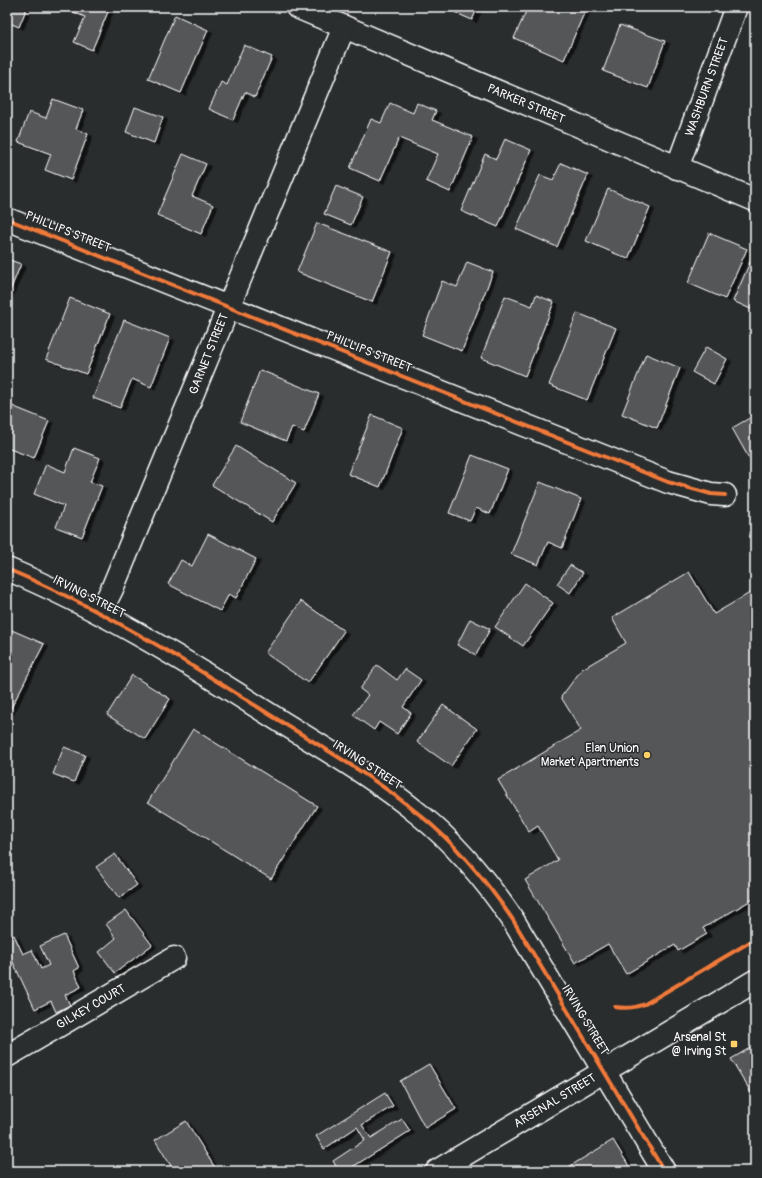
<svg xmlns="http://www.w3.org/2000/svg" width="762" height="1178" viewBox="0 0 762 1178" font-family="Pangolin,sans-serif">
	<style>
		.building { fill: #555758; stroke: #fff; filter: url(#shadow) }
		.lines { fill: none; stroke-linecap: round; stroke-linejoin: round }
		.minor-casing { stroke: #fff; stroke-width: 25 }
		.tertiary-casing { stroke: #fff; stroke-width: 25 }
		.secondary-casing { stroke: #fff; stroke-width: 25 }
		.minor { stroke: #2a2d2e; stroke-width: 22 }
		.tertiary { stroke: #2a2d2e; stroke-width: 22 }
		.secondary { stroke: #2a2d2e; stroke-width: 22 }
		.cycleway-casing { stroke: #2a2d2e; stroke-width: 6 }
		.cycleway { stroke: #f17a3a; stroke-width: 4 }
		.poi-dot { fill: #ffd166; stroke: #2a2d2e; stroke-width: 1.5 }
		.labels { text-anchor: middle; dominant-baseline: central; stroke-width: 3; stroke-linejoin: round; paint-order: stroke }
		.street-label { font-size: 12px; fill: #fff; stroke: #2a2d2e }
		.poi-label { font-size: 12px; fill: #fff; stroke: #2a2d2e; text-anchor: end }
	</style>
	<defs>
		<filter id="shadow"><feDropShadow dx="4.5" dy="2.5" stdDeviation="0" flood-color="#0009"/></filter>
	</defs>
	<rect width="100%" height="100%" fill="#2a2d2e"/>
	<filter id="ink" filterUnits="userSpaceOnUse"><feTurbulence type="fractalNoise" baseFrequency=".025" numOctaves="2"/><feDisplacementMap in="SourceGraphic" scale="8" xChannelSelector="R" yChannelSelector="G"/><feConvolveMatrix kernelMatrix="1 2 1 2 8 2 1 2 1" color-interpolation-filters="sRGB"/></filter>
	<g filter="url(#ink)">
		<g class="building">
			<path d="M7 7H27L19 27 7 22Z"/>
			<path d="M73 7H110L92 50 74 42 85 17 71 11Z"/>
			<path d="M443 7H478L472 20Z"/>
			<path d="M528 7 541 12 544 7H577L585 11 564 60 514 38Z"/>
			<path d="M175 15 208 30 181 93 148 79Z"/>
			<path d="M620 25 665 41 648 88 603 71Z"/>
			<path d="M244 45 272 57 255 97 245 92 233 120 209 109 221 82 227 85Z"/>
			<path d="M53 99 83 110 76 129 88 134 71 180 45 170 51 154 18 142 29 112 46 118Z"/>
			<path d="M390 103 413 113 417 103 436 111 432 120 473 137 450 192 426 181 438 154 399 138 380 181 350 168 371 119 381 123Z"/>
			<path d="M135 107 163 117 154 143 126 132Z"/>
			<path d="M755 135V151L750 149Z"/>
			<path d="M505 139 531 150 498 227 461 211 485 154 496 159Z"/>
			<path d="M183 154 206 164 192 196 213 205 201 234 157 215Z"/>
			<path d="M561 163 588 175 557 247 516 229 540 175 553 180Z"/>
			<path d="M336 186 363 197 351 225 324 214Z"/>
			<path d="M608 189 650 207 628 259 586 241Z"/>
			<path d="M317 223 392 252 372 302 297 272Z"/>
			<path d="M709 233 747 249 725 299 688 283Z"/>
			<path d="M755 251V311L733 301Z"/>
			<path d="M7 259 21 264 7 298Z"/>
			<path d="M467 262 493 272 462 351 422 335 442 281 457 287Z"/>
			<path d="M536 295 554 302 525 376 481 358 505 296 532 306Z"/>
			<path d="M70 298 110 314 86 374 46 359Z"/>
			<path d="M577 313 616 328 587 400 549 385Z"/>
			<path d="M124 320 170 338 151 387 132 379 120 408 93 398Z"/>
			<path d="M706 347 727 359 714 384 692 372Z"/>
			<path d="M646 354 680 368 657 428 622 414Z"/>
			<path d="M260 370 319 394 304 432 292 427 286 441 240 422Z"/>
			<path d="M7 404 49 421 34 458 7 448Z"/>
			<path d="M372 415 403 428 380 487 348 474Z"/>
			<path d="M755 415V469L732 428Z"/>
			<path d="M236 446 296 483 272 522 212 485Z"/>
			<path d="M74 448 100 458 90 482 102 486 82 537 56 527 64 506 34 494 46 464 65 472Z"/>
			<path d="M472 455 508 469 490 514 476 508 470 521 449 513Z"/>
			<path d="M540 482 581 499 562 548 548 542 538 565 511 554Z"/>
			<path d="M208 534 256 559 236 598 229 594 220 611 168 584 181 560 192 566Z"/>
			<path d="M570 565 583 573 570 593 557 584Z"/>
			<path d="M689 572 714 614 755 590V898L703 928 707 934 678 951 675 945 626 974 608 944 575 963 525 880 558 860 538 826 529 832 498 780 581 730 561 697 582 669 626 643 612 618Z"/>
			<path d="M525 583 553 603 523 646 495 627Z"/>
			<path d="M301 601 344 631 308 683 265 653Z"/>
			<path d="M470 619 490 629 476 655 457 645Z"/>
			<path d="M7 628 44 644 7 716Z"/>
			<path d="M377 665 397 680 405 669 421 680 403 707 411 713 397 734 379 722 374 730 353 715 368 695 360 689Z"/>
			<path d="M132 675 170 699 145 739 107 715Z"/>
			<path d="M443 705 477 729 451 766 417 742Z"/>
			<path d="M193 729 317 806 271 879 148 802Z"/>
			<path d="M64 747 85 755 74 782 53 774Z"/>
			<path d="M115 854 137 885 119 898 96 867Z"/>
			<path d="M126 910 152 945 115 973 99 952 116 938 106 924Z"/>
			<path d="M14 935 23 954 32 950 41 969 49 965 40 946 64 935 79 968 74 971 81 987 65 995 70 1005 56 1012 51 1001 35 1009 12 960 7 962V938Z"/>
			<path d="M755 1045V1099L731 1059Z"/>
			<path d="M429 1064 456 1109 425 1128 400 1081Z"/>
			<path d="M385 1093 393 1106 362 1125 371 1138 402 1119 410 1131 346 1171H339L333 1161 365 1140 357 1127 324 1149 316 1136Z"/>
			<path d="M186 1121 217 1171H174L155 1140Z"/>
			<path d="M613 1140 632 1171H562Z"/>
		</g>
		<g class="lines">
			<defs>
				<g id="minor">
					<path d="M297 7 755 200"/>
					<path d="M677 168 736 7"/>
					<path d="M7 219 668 482 711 494 725 495"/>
					<path d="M100 613 112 589 344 27"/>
					<path d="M7 1056 174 958"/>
				</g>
				<path id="tertiary" d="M7 569C98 607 181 658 264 711 316 744 372 775 420 815 456 844 487 882 513 920L664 1171"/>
				<path id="secondary" d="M437 1171 755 981"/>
			</defs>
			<use href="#minor" class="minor-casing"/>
			<use href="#tertiary" class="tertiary-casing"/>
			<use href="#secondary" class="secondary-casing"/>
			<use href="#minor" class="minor"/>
			<use href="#tertiary" class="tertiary"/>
			<use href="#secondary" class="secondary"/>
			<defs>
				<g id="cycleway">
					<path d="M7 219 668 482 711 494 725 495"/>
					<path d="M7 569C98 607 181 658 264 711 316 744 372 775 420 815 456 844 487 882 513 920L664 1171"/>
					<path d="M615 1007C627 1009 635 1008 645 1004L755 939"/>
				</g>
			</defs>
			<use href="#cycleway" class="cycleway-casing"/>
			<use href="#cycleway" class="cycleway"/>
		</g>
	</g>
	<g class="poi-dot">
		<circle cx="647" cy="755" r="4"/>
		<rect x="730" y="1040" width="8" height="8" rx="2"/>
	</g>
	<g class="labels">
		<g class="street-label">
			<text transform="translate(707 87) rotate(-70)">WASHBURN STREET</text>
			<text transform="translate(526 104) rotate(23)">PARKER STREET</text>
			<text transform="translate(68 232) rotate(22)">PHILLIPS STREET</text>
			<text transform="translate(369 352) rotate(22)">PHILLIPS STREET</text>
			<text transform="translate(209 354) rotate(-68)">GARNET STREET</text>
			<text transform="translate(89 597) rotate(27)">IRVING STREET</text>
			<text transform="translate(367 765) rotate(33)">IRVING STREET</text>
			<text transform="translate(91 1007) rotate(-30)">GILKEY COURT</text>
			<text transform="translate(585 1020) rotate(59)">IRVING STREET</text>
			<text transform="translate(555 1101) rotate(-31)">ARSENAL STREET</text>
		</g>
		<g class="poi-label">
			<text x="639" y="748">Elan Union<tspan x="639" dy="14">Market Apartments</tspan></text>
			<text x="726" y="1037">Arsenal St<tspan x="726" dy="14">@ Irving St</tspan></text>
		</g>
	</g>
	<rect width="762" height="1178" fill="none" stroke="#2a2d2e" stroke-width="24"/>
	<rect x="12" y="12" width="738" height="1154" fill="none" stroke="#fff" stroke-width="1.5" filter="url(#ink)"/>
</svg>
